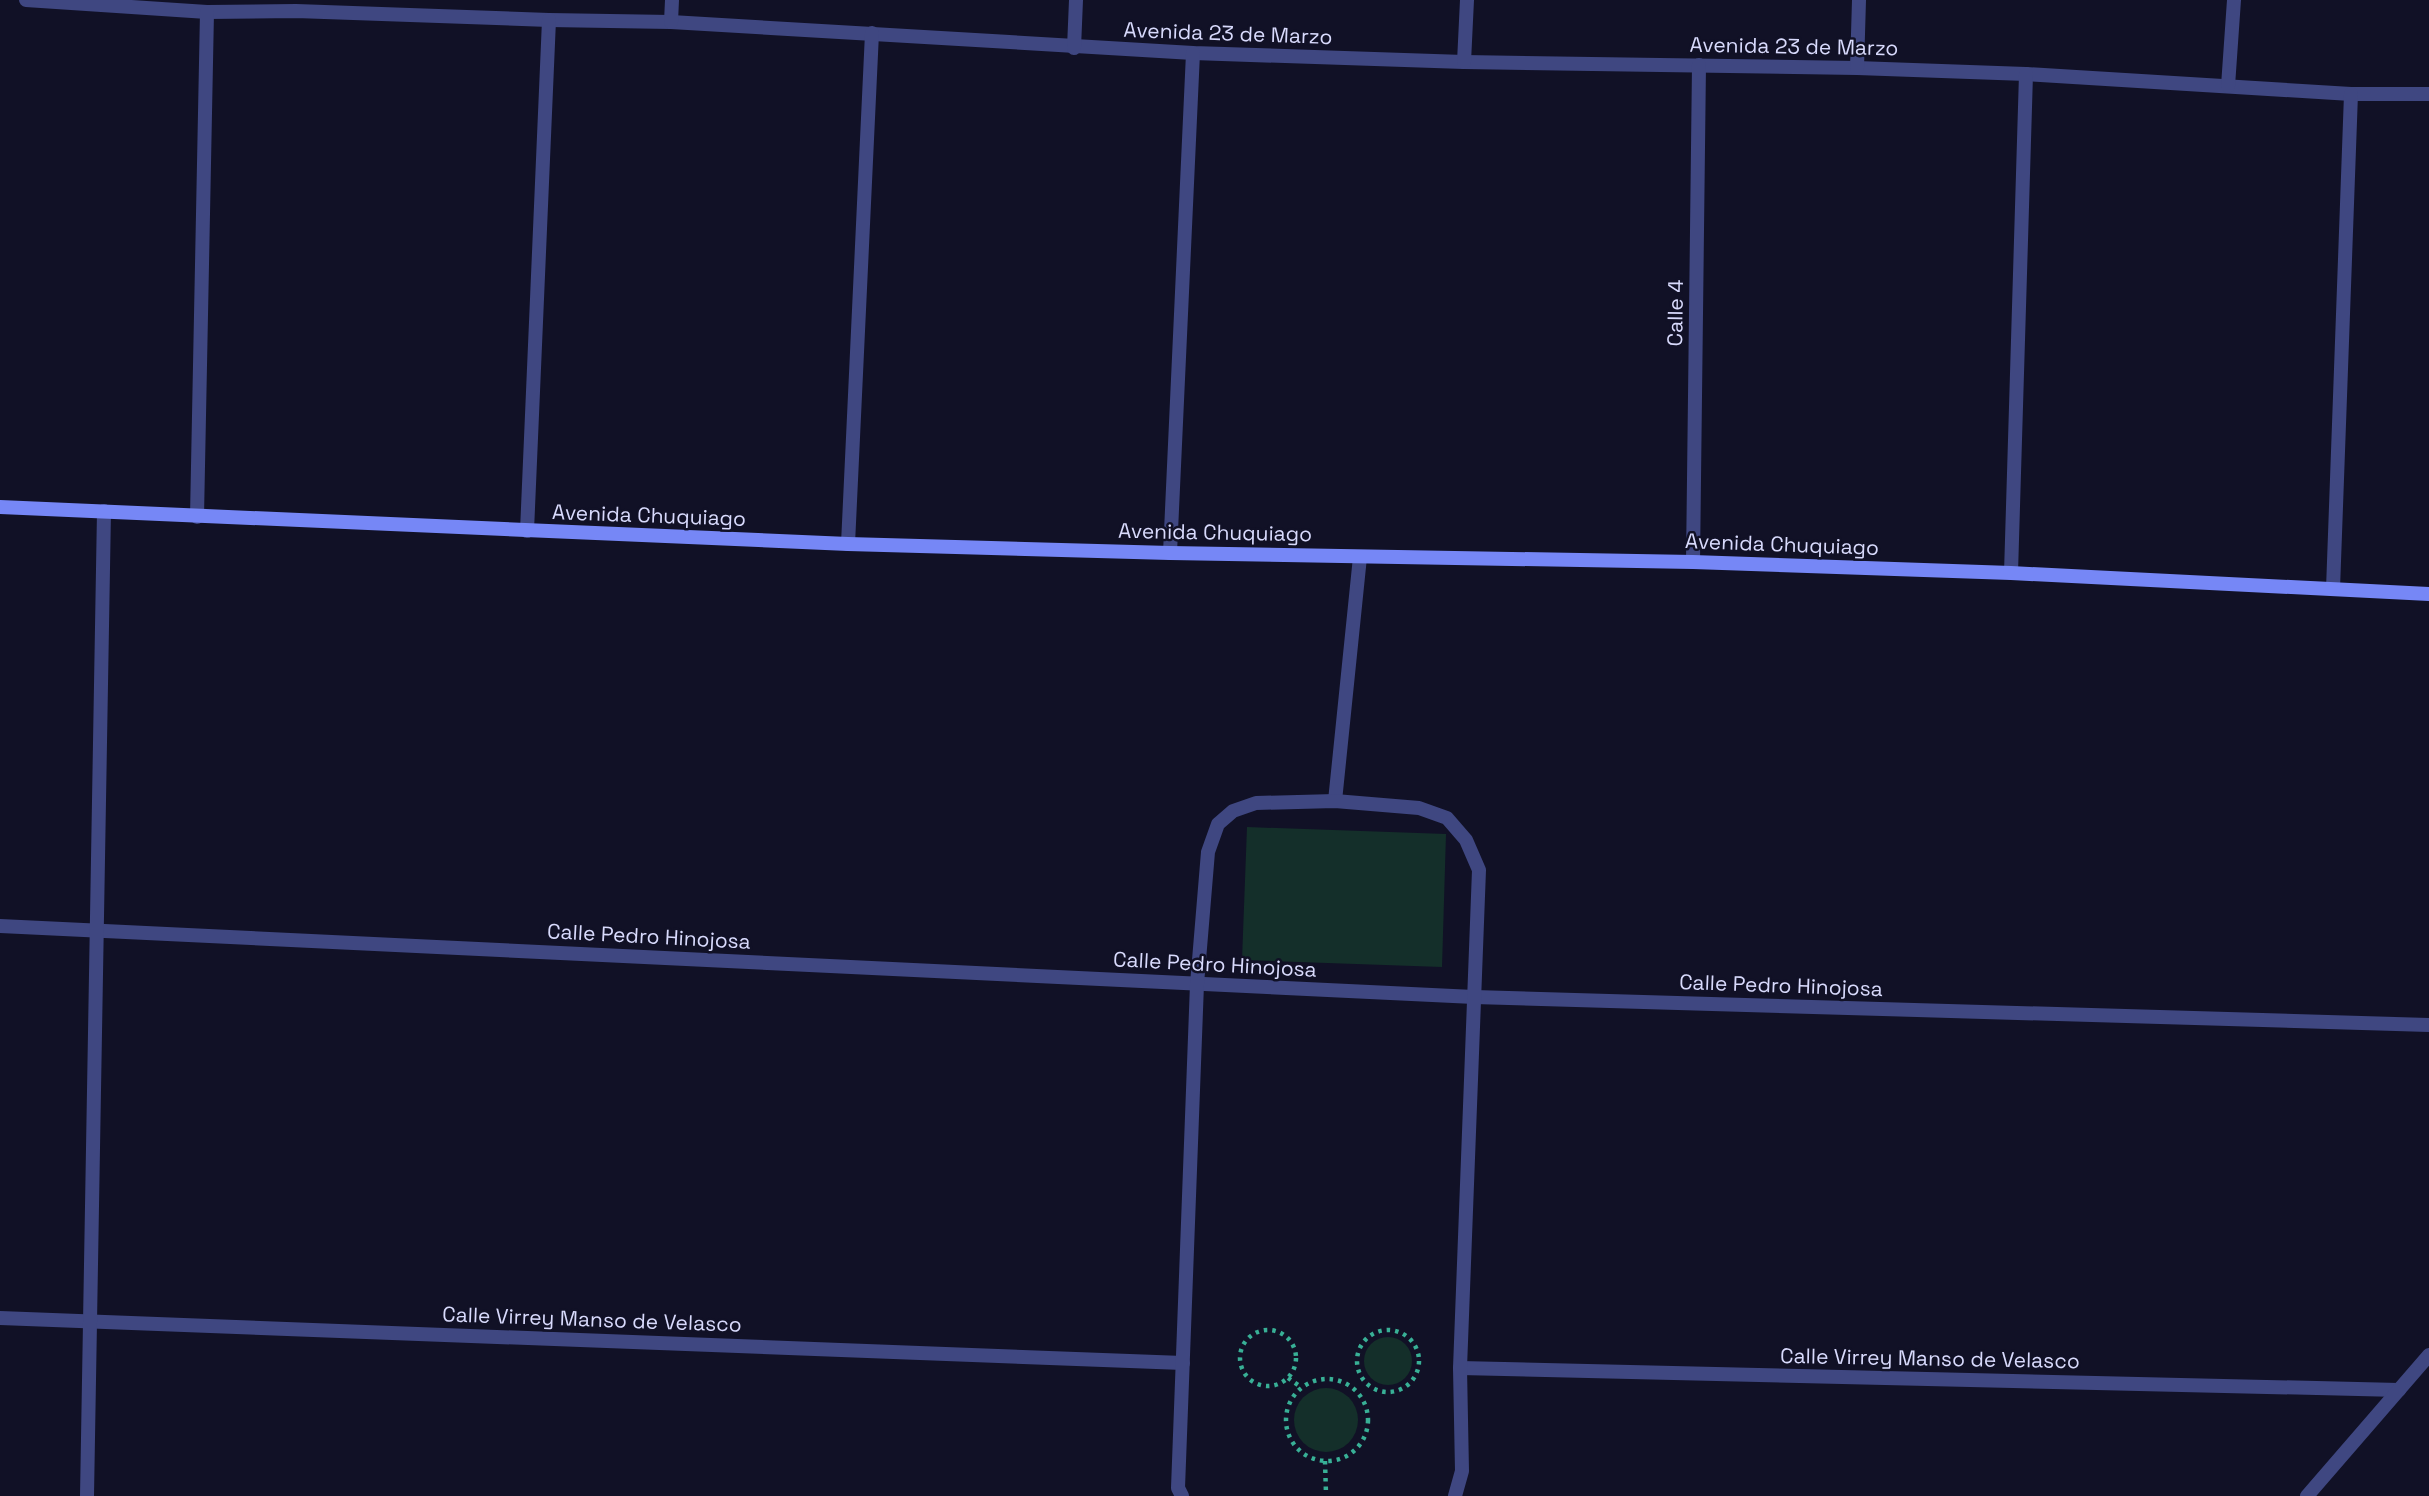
<svg xmlns="http://www.w3.org/2000/svg" width="2429" height="1496" viewBox="0 0 2429 1496" font-family="'Space Grotesk',sans-serif">
	<style>
		.green { fill: #142f2a }
		.lines { fill: none; stroke-linecap: round; stroke-linejoin: round }
		.path { stroke: #38b096; stroke-width: 4.5; stroke-dasharray: 3.5 5; stroke-linecap: butt }
		.street { stroke: #3f4781; stroke-width: 14 }
		.secondary { stroke: #7687f6; stroke-width: 14 }
		.labels { text-anchor: middle; dominant-baseline: central; stroke-width: 5; stroke-linejoin: round; paint-order: stroke }
		.street-label { font-size: 21px; fill: #d8dafc; stroke: #111126 }
	</style>
	<rect width="100%" height="100%" fill="#111126"/>
	<g class="green">
		<path d="M1247 827 1446 834 1442 967 1242 960Z"/>
		<circle cx="1388" cy="1361" r="24"/>
		<circle cx="1326" cy="1420" r="32"/>
	</g>
	<g class="lines">
		<g class="path">
			<circle cx="1268" cy="1358" r="28"/>
			<circle cx="1388" cy="1361" r="31"/>
			<path d="M1288 1378 1301 1387"/>
			<circle cx="1327" cy="1420" r="41"/>
			<path d="M1325 1461 1326 1494"/>
		</g>
		<g class="street">
			<path d="M26 0 207 12 296 11 549 20 671 22 1193 53 1464 62 1857 68 2026 74 2351 94H2429"/>
			<path d="M671 22 672 0"/>
			<path d="M1074 48 1076 0"/>
			<path d="M1464 62 1467 0"/>
			<path d="M1857 68 1859 0"/>
			<path d="M2228 86 2234 0"/>
			<path d="M197 517 207 12"/>
			<path d="M527 531 549 20"/>
			<path d="M848 544 872 33"/>
			<path d="M1170 553 1193 53"/>
			<path d="M1693 562 1699 65"/>
			<path d="M2011 573 2026 74"/>
			<path d="M2333 589 2351 94"/>
			<path d="M1335 801 1360 557"/>
			<path d="M0 926 1474 997 2429 1025"/>
			<path d="M0 1318 1183 1363"/>
			<path d="M1460 1368 2399 1390"/>
			<path d="M87 1496 104 511"/>
			<path d="M1182 1496 1178 1488 1197 984 1208 852 1218 824 1233 811 1256 803 1335 801 1419 808 1447 818 1466 840 1479 870 1460 1368 1462 1471 1455 1496"/>
			<path d="M2307 1496 2429 1355"/>
		</g>
		<path class="secondary" d="M0 507 848 544 1170 553 1693 562 2011 573 2429 594"/>
	</g>
	<g class="labels">
		<g class="street-label">
			<text transform="translate(1228 33) rotate(2)">Avenida 23 de Marzo</text>
			<text transform="translate(1794 46) rotate(1)">Avenida 23 de Marzo</text>
			<text transform="translate(1675 313) rotate(-89)">Calle 4</text>
			<text transform="translate(649 515) rotate(2)">Avenida Chuquiago</text>
			<text transform="translate(1215 532) rotate(1)">Avenida Chuquiago</text>
			<text transform="translate(1782 544) rotate(2)">Avenida Chuquiago</text>
			<text transform="translate(649 936) rotate(3)">Calle Pedro Hinojosa</text>
			<text transform="translate(1215 964) rotate(3)">Calle Pedro Hinojosa</text>
			<text transform="translate(1781 985) rotate(2)">Calle Pedro Hinojosa</text>
			<text transform="translate(592 1319) rotate(2)">Calle Virrey Manso de Velasco</text>
			<text transform="translate(1930 1358) rotate(1)">Calle Virrey Manso de Velasco</text>
		</g>
	</g>
</svg>
